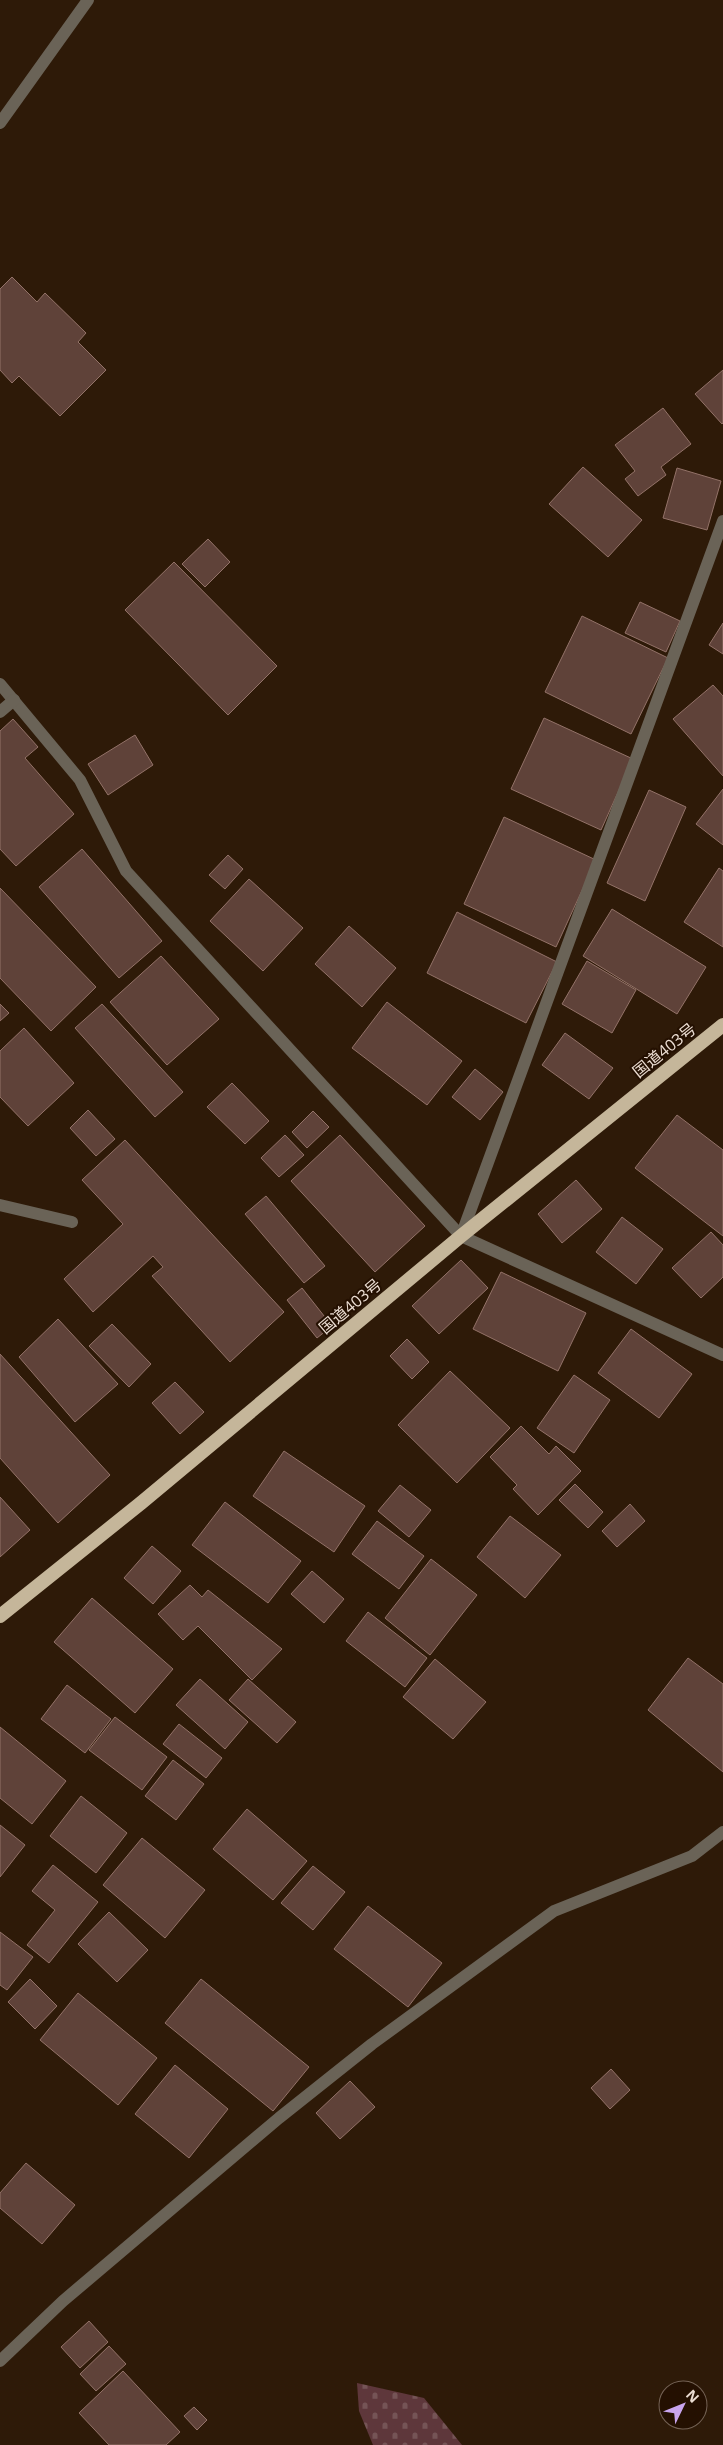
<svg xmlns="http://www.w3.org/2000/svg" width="723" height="2445" viewBox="0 0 723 2445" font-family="'Open Sans','Noto Sans JP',sans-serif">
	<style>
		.cemetery { fill: url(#cemetery-stones) }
		.building { fill: #5f4239; stroke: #937268 }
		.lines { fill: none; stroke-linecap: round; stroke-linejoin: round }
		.service { stroke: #6a6357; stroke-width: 12 }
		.minor { stroke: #6a6357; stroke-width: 12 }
		.trunk { stroke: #c5b69a; stroke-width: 14 }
		.labels { text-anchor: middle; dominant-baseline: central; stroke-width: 4; stroke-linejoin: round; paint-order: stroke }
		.street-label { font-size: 16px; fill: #ecded3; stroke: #241001 }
	</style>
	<defs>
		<pattern id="cemetery-stones" width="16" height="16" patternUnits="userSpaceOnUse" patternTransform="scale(1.25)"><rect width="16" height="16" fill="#5e373b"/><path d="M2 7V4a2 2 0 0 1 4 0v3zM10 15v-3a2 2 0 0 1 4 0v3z" fill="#755456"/></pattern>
	</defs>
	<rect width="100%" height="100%" fill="#2e1a08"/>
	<path class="cemetery" d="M357 2383 424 2398 462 2445H373L359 2411Z"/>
	<g class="building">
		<path d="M12 277 37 302 45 293 86 333 78 342 106 370 60 416 19 376 12 383 0 370V289Z"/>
		<path d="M723 370V423L722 424 695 394Z"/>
		<path d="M663 408 691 444 661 467 666 475 638 496 625 479 635 471 615 445Z"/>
		<path d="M583 467 642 520 608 557 549 504Z"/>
		<path d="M677 468 721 481 707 530 663 518Z"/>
		<path d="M208 539 230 562 205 587 182 564Z"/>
		<path d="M174 562 277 666 228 715 125 610Z"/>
		<path d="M640 602 680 621 666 652 625 633Z"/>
		<path d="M582 616 668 658 631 734 545 692Z"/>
		<path d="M723 623V654L709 645Z"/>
		<path d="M713 685 723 696V776L673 719Z"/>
		<path d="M544 718 633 759 601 830 511 789Z"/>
		<path d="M13 719 38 747 25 758 74 814 16 866 0 849V731Z"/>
		<path d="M135 735 153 765 108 795 88 764Z"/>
		<path d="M723 789V845L696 824Z"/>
		<path d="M649 790 686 807 645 901 607 883Z"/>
		<path d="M504 817 596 860 556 947 464 904Z"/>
		<path d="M82 849 162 941 119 978 39 887Z"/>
		<path d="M228 855 243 869 225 889 209 875Z"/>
		<path d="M719 868 723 871V947L684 922Z"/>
		<path d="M249 879 303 928 263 971 210 921Z"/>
		<path d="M0 888 96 987 51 1031 0 978Z"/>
		<path d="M612 909 706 967 677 1014 583 956Z"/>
		<path d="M457 912 557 962 526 1023 427 973Z"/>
		<path d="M349 926 396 968 362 1007 315 964Z"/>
		<path d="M161 956 219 1019 167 1065 110 1002Z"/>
		<path d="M587 961 636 990 612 1033 562 1004Z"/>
		<path d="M387 1002 462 1061 427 1105 352 1048Z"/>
		<path d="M0 1004 9 1013 0 1021Z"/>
		<path d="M102 1004 183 1092 155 1117 75 1028Z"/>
		<path d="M24 1028 74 1083 28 1126 0 1097V1051Z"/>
		<path d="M565 1033 613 1068 589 1099 542 1065Z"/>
		<path d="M475 1069 503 1092 480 1120 452 1097Z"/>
		<path d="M232 1083 269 1121 245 1144 207 1107Z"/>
		<path d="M88 1110 115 1139 96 1156 70 1128Z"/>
		<path d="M313 1111 329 1127 307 1148 292 1132Z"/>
		<path d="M677 1115 723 1150V1236L635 1168Z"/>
		<path d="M285 1135 304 1155 279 1177 261 1158Z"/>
		<path d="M340 1135 425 1226 375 1272 291 1181Z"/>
		<path d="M125 1140 284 1312 230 1362 152 1276 163 1267 153 1256 93 1312 64 1279 123 1224 82 1180Z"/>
		<path d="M576 1180 602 1209 562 1243 538 1214Z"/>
		<path d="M266 1196 325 1266 304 1283 245 1214Z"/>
		<path d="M622 1217 663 1249 636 1284 596 1252Z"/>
		<path d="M711 1232 723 1245V1277L701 1298 672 1268Z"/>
		<path d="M461 1260 488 1288 439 1334 412 1306Z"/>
		<path d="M501 1272 586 1313 558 1371 473 1329Z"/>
		<path d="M302 1288 332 1326 317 1338 287 1300Z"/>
		<path d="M58 1319 118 1384 75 1422 19 1357Z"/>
		<path d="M112 1324 151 1364 129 1387 89 1346Z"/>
		<path d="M631 1329 692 1374 659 1418 598 1373Z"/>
		<path d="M407 1339 429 1362 412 1379 390 1356Z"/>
		<path d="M0 1354 110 1475 58 1523 0 1458Z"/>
		<path d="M450 1371 510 1428 457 1483 398 1425Z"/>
		<path d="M574 1375 610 1400 574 1453 537 1428Z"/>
		<path d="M175 1382 204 1412 180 1434 152 1403Z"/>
		<path d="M521 1426 549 1454 556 1446 581 1471 538 1515 513 1489 517 1485 490 1457Z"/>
		<path d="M284 1451 365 1506 334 1552 253 1496Z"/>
		<path d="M575 1484 603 1512 588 1528 559 1500Z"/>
		<path d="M400 1485 431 1510 409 1537 378 1511Z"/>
		<path d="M0 1497 30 1530 0 1557Z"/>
		<path d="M225 1502 301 1561 268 1603 192 1545Z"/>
		<path d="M630 1504 645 1521 617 1547 602 1531Z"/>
		<path d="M510 1516 561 1555 525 1598 477 1557Z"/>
		<path d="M377 1521 424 1556 399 1589 352 1554Z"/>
		<path d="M152 1546 181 1571 153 1604 124 1578Z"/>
		<path d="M431 1559 477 1595 430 1655 385 1618Z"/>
		<path d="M312 1571 344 1599 324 1623 291 1594Z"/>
		<path d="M190 1585 202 1597 208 1590 282 1649 252 1680 198 1626 183 1640 158 1614Z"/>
		<path d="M92 1598 173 1669 135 1713 54 1642Z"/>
		<path d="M368 1612 427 1658 405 1687 346 1641Z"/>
		<path d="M688 1658 723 1684V1772L648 1710Z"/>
		<path d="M435 1659 486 1702 453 1739 403 1697Z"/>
		<path d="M200 1679 248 1722 225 1749 176 1705Z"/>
		<path d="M248 1679 296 1722 277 1743 229 1700Z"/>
		<path d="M67 1685 111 1719 85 1753 41 1719Z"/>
		<path d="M115 1717 167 1757 142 1790 89 1750Z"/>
		<path d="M179 1724 222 1758 206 1778 163 1744Z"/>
		<path d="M0 1727 66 1781 32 1824 0 1798Z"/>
		<path d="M173 1760 204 1784 176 1820 145 1796Z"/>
		<path d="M81 1796 127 1833 96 1873 50 1836Z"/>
		<path d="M247 1809 307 1861 273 1900 213 1849Z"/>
		<path d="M0 1825 25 1845 0 1877Z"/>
		<path d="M142 1838 205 1890 165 1938 103 1885Z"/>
		<path d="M53 1865 98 1902 49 1963 27 1945 55 1910 32 1891Z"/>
		<path d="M313 1866 345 1892 313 1930 281 1903Z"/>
		<path d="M368 1906 442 1963 408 2007 334 1949Z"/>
		<path d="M109 1912 148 1950 117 1982 78 1944Z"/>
		<path d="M0 1932 33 1957 7 1990 0 1985Z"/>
		<path d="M30 1979 57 2006 35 2029 8 2002Z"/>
		<path d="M201 1979 309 2067 273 2111 165 2023Z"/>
		<path d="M78 1993 157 2058 118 2105 40 2040Z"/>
		<path d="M175 2065 228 2109 189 2158 135 2114Z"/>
		<path d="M611 2069 630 2090 610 2109 591 2088Z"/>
		<path d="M350 2081 375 2107 340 2139 316 2113Z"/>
		<path d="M26 2163 75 2205 42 2244 0 2208V2193Z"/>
		<path d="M89 2321 108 2342 80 2368 61 2347Z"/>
		<path d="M109 2346 126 2364 96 2391 80 2374Z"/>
		<path d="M123 2371 180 2432 166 2445H109L79 2413Z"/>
		<path d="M194 2407 207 2420 197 2430 184 2416Z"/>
	</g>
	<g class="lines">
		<path class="service" d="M0 1205 72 1222"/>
		<g class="minor">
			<path d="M0 123 88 0"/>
			<path d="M0 684 80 780 126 871 461 1236 723 1355"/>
			<path d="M0 712 14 700"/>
			<path d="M461 1236 723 521"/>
			<path d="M0 2361 63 2301 279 2118 372 2044 554 1911 692 1856 723 1832"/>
		</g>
		<path class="trunk" d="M0 1616 141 1503 461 1236 723 1025"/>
	</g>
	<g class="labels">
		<g class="street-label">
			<text transform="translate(664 1050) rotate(-39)">国道403号</text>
			<text transform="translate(350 1306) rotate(-40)">国道403号</text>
		</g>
	</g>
	<g transform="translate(683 2405) rotate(47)"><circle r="24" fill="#241001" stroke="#746255"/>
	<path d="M0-4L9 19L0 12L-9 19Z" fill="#c9a5ee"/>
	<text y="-8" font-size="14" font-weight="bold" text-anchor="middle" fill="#ecded3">N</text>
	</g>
</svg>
